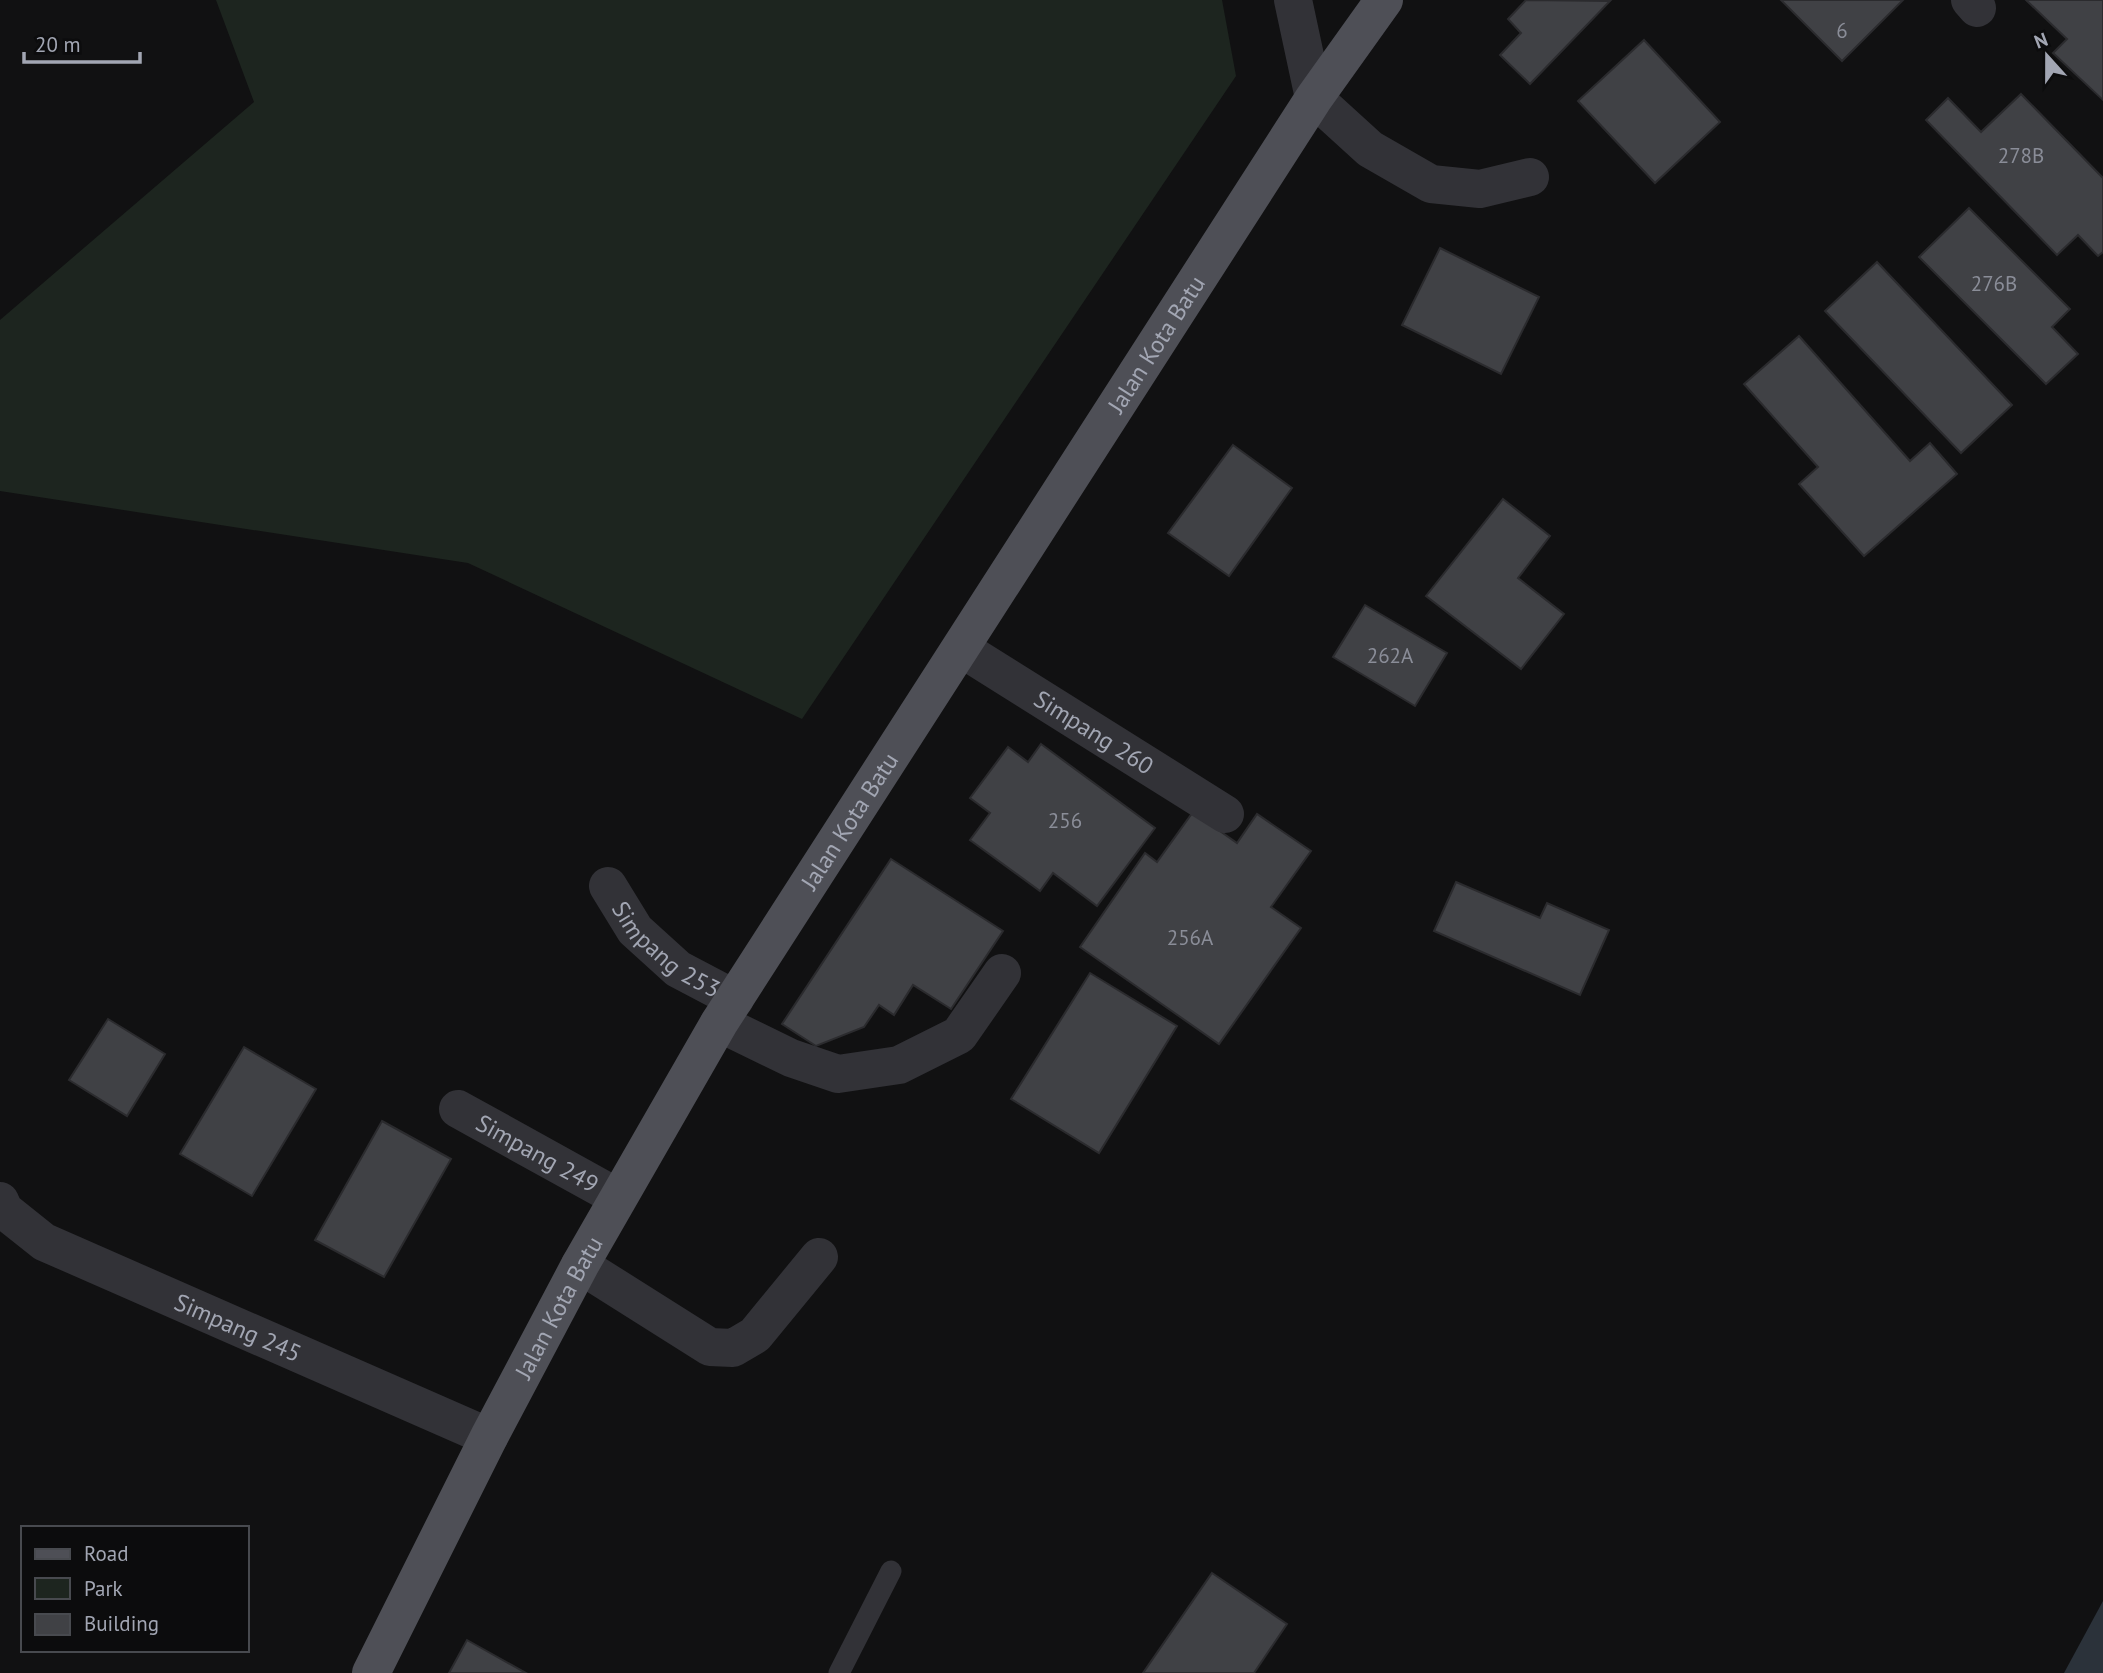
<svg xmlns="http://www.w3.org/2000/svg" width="2103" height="1673" viewBox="0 0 2103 1673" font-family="'PT Sans',sans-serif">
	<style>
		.green { fill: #1d251f }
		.water { fill: #2b323a }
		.building { fill: #404145; stroke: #2b2b2e; stroke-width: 2 }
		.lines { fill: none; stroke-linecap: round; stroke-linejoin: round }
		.lane { stroke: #323237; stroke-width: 21 }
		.street { stroke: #323237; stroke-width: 38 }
		.primary { stroke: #4e4f56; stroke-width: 38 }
		.labels { text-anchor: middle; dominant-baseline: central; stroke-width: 7; stroke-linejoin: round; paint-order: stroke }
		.number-label { font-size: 21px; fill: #8a8d98 }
		.street-label { font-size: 24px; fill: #a2a6b3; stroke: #0c0c0d }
	</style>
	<rect width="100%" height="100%" fill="#111112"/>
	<path class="green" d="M216 0H1222L1236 76 802 719 468 563 0 491V320L254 102Z"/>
	<path class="water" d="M2103 1601V1673H2064Z"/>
	<g class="building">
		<path d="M1526 0 1610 1 1530 84 1500 55 1521 33 1508 19Z"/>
		<path d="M1781 0H1903L1842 61Z"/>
		<path d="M2026 0H2103V100L2053 53 2067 39Z"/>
		<path d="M1644 40 1720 122 1655 183 1578 101Z"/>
		<path d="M2021 94 2103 178V252L2098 256 2078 235 2057 255 1926 120 1948 98 1981 132Z"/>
		<path d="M1969 208 2070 309 2052 327 2078 354 2046 384 1919 257Z"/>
		<path d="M1440 248 1539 297 1501 374 1402 325Z"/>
		<path d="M1877 262 2012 405 1961 453 1825 311Z"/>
		<path d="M1799 336 1910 461 1930 443 1957 474 1864 556 1799 484 1818 467 1744 384Z"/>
		<path d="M1233 445 1292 488 1229 576 1168 533Z"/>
		<path d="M1503 499 1550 536 1518 578 1564 614 1521 669 1426 596Z"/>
		<path d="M1365 605 1447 653 1415 706 1333 657Z"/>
		<path d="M1041 744 1155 828 1097 906 1053 873 1040 891 970 840 990 813 970 798 1008 747 1028 762Z"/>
		<path d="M1193 812 1237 843 1257 814 1311 851 1271 907 1301 928 1219 1044 1080 947 1145 853 1157 862Z"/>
		<path d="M891 859 1003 931 951 1009 913 985 894 1015 879 1005 864 1027 816 1046 782 1024Z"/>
		<path d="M1456 882 1540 918 1547 903 1609 930 1580 995 1434 931Z"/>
		<path d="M1090 973 1177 1026 1099 1153 1011 1099Z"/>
		<path d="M108 1019 165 1054 127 1116 69 1080Z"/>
		<path d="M244 1047 316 1089 252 1196 180 1154Z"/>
		<path d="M382 1121 451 1159 384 1277 315 1240Z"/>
		<path d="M1212 1573 1287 1624 1254 1673H1143Z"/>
		<path d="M467 1640 526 1673H449Z"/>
	</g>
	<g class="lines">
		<path class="lane" d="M839 1673 891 1571"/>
		<g class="street">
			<path d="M1293 0 1314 98 1370 149 1431 184 1480 189 1530 177"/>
			<path d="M1970 0 1977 8"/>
			<path id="s1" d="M962 649 1225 814"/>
			<path id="s2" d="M608 886 635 930 678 969 735 999"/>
			<path d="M719 1023 791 1058 838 1074 899 1065 959 1035 1002 973"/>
			<path id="s3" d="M458 1109 617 1197"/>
			<path id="s4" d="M0 1201 4 1210 44 1242 489 1437"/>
			<path d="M580 1265 710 1347 733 1348 755 1335 819 1257"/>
		</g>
		<path class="primary" id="s5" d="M371 1673 489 1437 580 1265 719 1023 1314 98 1384 0"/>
	</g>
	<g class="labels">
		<g class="number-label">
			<text x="1842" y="30">6</text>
			<text x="2021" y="155">278B</text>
			<text x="1994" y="283">276B</text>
			<text x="1390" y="655">262A</text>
			<text x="1065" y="820">256</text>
			<text x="1190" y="937">256A</text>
		</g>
		<g class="street-label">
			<text stroke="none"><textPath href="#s5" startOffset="1545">Jalan Kota Batu</textPath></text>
			<text stroke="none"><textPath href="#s1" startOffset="156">Simpang 260</textPath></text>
			<text stroke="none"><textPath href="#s5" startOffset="978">Jalan Kota Batu</textPath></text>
			<text stroke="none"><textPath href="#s2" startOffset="88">Simpang 253</textPath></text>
			<text stroke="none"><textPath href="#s3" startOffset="91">Simpang 249</textPath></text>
			<text stroke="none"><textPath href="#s5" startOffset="411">Jalan Kota Batu</textPath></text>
			<text stroke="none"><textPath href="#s4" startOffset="273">Simpang 245</textPath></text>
		</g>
	</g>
	<rect x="21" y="1526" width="228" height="126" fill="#0c0c0d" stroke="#484a4f" stroke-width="2"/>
	<rect x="35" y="1549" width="35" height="10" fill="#4e4f56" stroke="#484a4f" stroke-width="2"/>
	<text x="84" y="1561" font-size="21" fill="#a2a6b3">Road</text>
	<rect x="35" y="1578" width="35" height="21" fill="#1d251f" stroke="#484a4f" stroke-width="2"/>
	<text x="84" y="1596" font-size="21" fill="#a2a6b3">Park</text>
	<rect x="35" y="1614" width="35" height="21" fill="#404145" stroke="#484a4f" stroke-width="2"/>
	<text x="84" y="1631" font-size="21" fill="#a2a6b3">Building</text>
	<g transform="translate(2047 56) rotate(339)" stroke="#0c0c0d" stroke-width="5" paint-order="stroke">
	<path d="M0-5L12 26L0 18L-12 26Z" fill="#a2a6b3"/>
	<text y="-10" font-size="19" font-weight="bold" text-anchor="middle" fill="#a2a6b3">N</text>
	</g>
	<path d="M24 52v10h116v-10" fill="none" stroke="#a2a6b3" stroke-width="3.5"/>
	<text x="35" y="52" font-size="21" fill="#a2a6b3" stroke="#0c0c0d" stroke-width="5" paint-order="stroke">20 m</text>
</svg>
